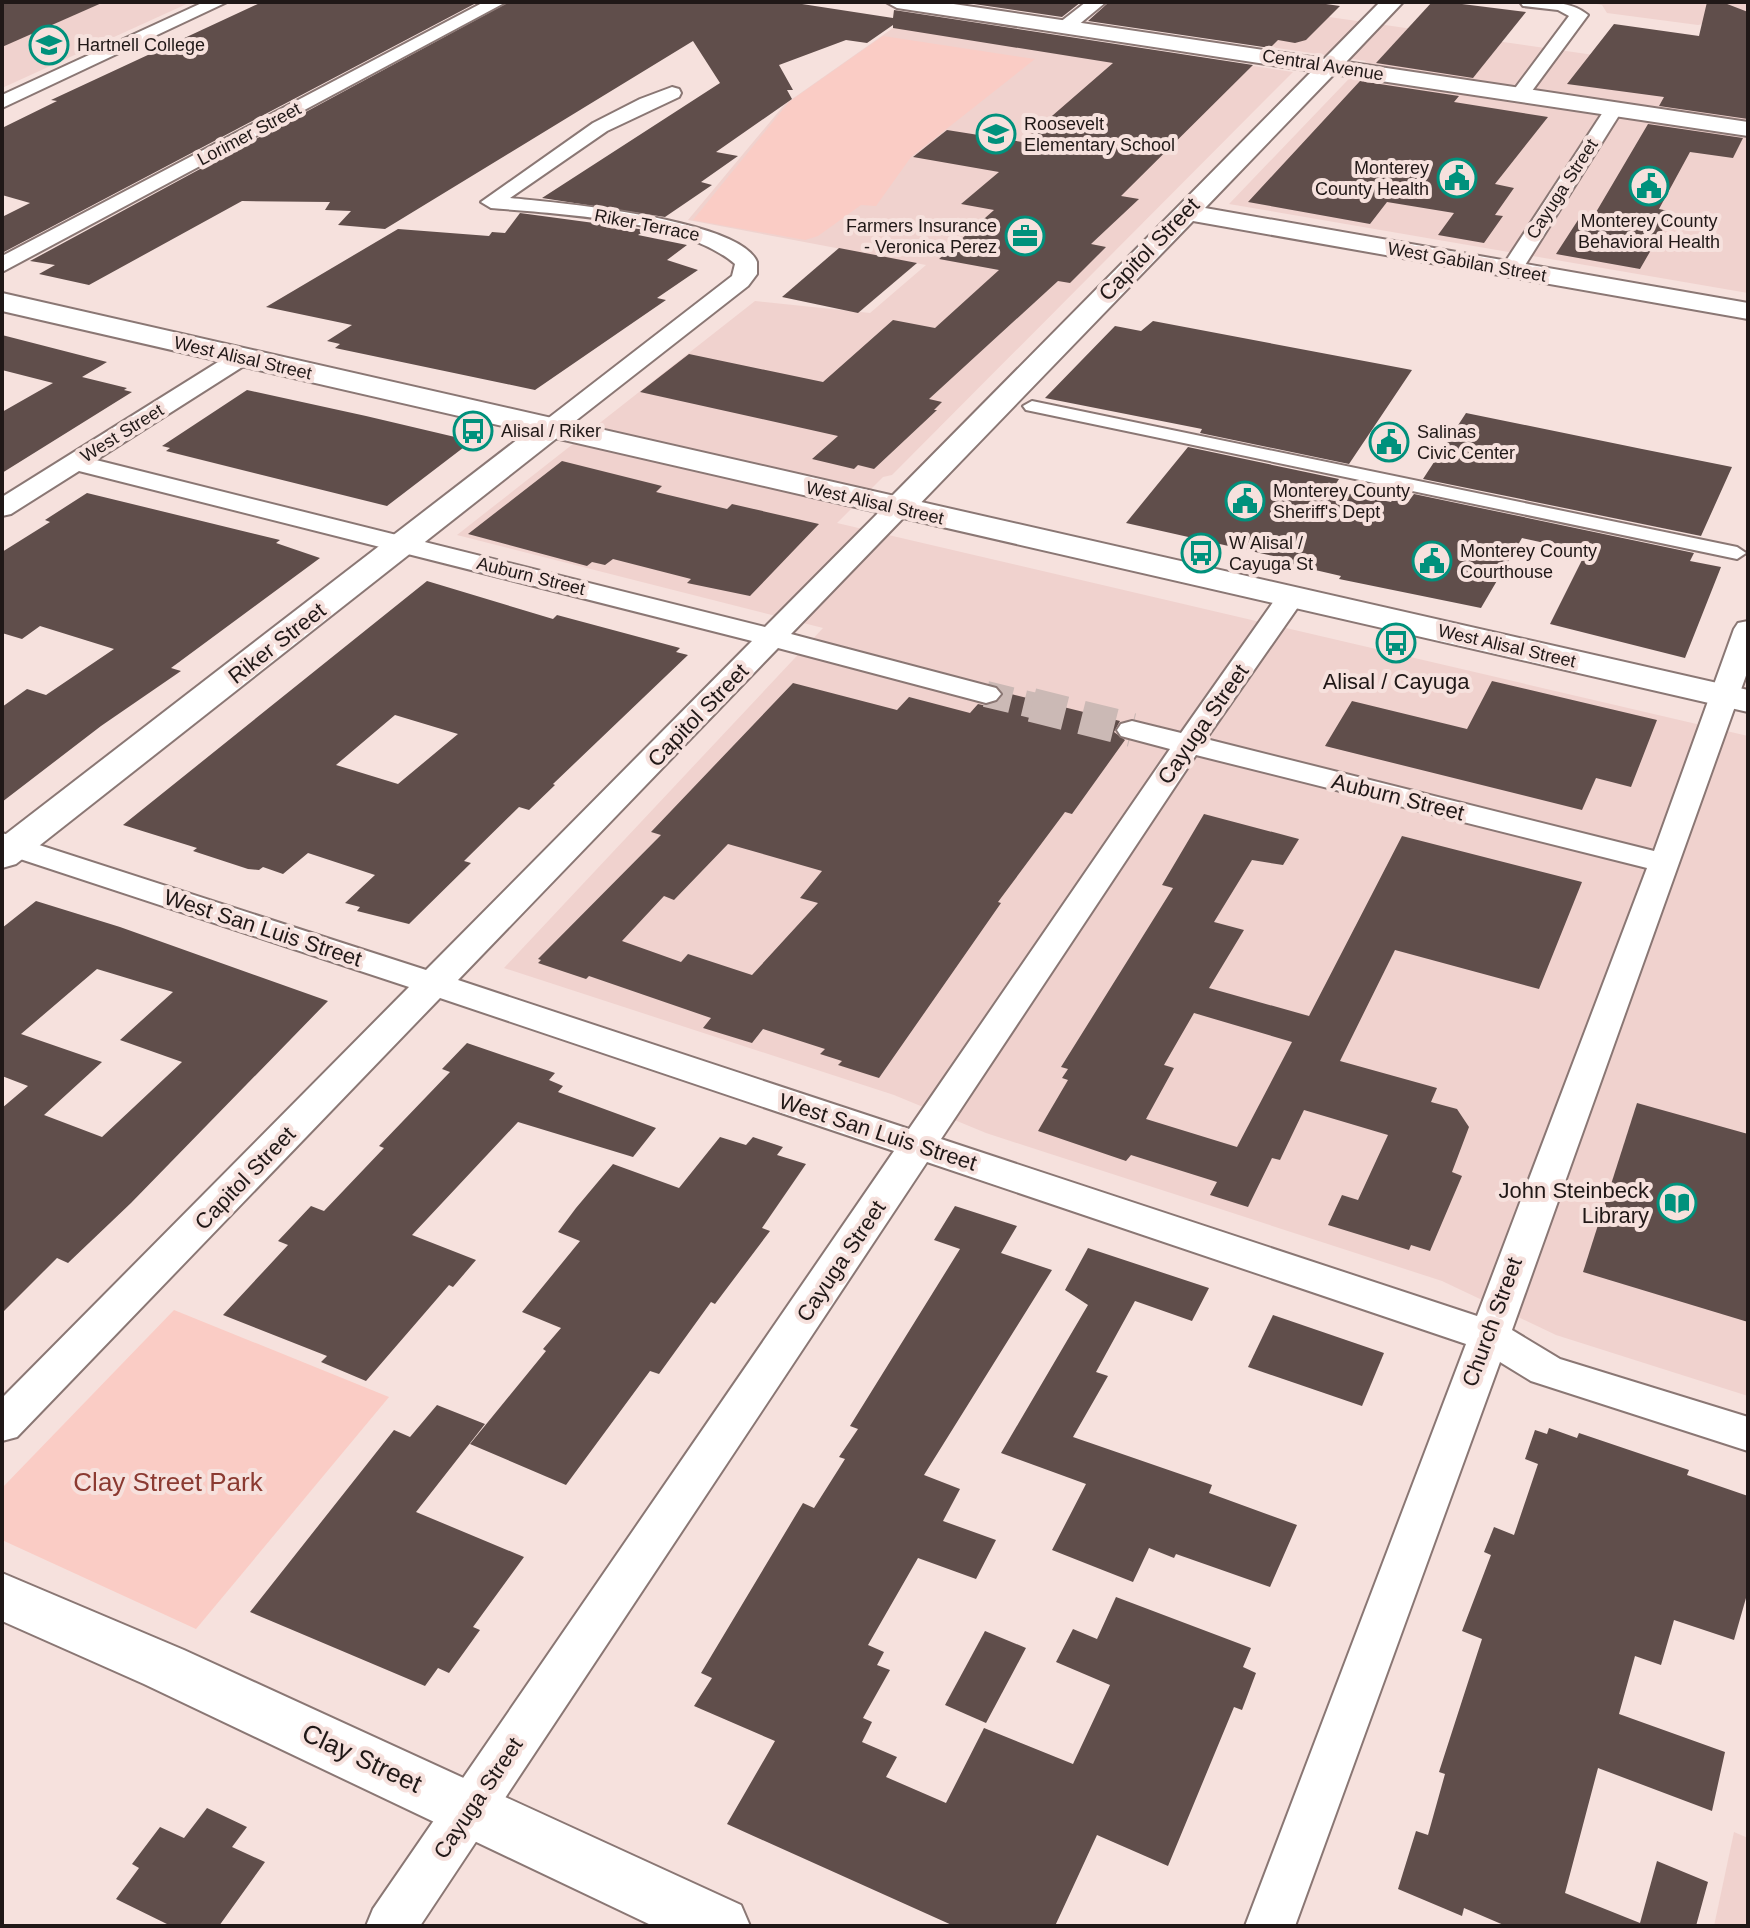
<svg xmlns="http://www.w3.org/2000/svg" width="1750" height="1928" viewBox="0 0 1750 1928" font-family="Helvetica,sans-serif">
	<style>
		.built { fill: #f0d2ce }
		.green { fill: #faccc5 }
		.building { fill: #604e4b; fill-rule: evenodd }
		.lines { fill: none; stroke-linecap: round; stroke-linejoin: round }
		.minor-tunnel-far1 { stroke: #cbb9b5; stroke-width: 26; stroke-dasharray: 26 13; stroke-linecap: butt }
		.minor-tunnel { stroke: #cbb9b5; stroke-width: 34; stroke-dasharray: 34 17; stroke-linecap: butt }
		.pedestrian-casing { stroke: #8a7774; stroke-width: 4 }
		.minor-casing { stroke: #8a7774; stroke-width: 4 }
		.tertiary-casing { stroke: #8a7774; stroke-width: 4 }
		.secondary-casing { stroke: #8a7774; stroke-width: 4 }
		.pedestrian { fill: #fff; fill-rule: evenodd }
		.minor { fill: #fff; fill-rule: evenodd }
		.tertiary { fill: #fff; fill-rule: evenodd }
		.secondary { fill: #fff; fill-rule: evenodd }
		.labels { text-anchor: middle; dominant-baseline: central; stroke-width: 8; stroke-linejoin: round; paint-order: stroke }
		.far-poi-label { font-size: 18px; fill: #201817; stroke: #f6e1dd; text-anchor: start }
		.far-street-label { font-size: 18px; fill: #201817; stroke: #f6e1dd }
		.street-label { font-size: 22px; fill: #201817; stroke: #f6e1dd }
		.poi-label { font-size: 22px; fill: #201817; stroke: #f6e1dd }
		.near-park-label { font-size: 26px; fill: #8b3a31; stroke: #f6e1dd }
		.near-street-label { font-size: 26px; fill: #201817; stroke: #f6e1dd }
	</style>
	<rect width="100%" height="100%" fill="#f6e1dd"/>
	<g class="built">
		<path d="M2 2H191L2 88Z"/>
		<path d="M1586 2H1748V14L1698 25 1607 13 1602 5Z"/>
		<path d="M1266 8 1748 77V293L1229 204 1366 61 1230 41Z"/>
		<path d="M913 14 1293 72 892 475 883 477 837 523 1748 736V1396L1556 1335 1442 1281 986 1133 894 1095 504 968 823 628 457 535 755 301 870 313 926 265 688 220 785 104Z"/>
		<path d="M1734 1832 1748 1838V1926H1714Z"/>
	</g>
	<g class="green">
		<path d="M883 36 1035 59 911 157 876 206 861 205 818 236 805 240 693 220 789 102Z"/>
		<path d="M174 1310 389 1397 196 1629 2 1540V1488Z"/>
	</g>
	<g class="building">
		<path d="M2 2H104L2 47Z"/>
		<path d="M262 2H478L2 253V217L30 203 2 195V128L57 101 51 100Z"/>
		<path d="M509 2H789L893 18 894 10 1253 65 1121 196 1139 199 1091 244 1106 247 1070 283 1058 281 929 399 942 402 934 410H937L874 469 858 465 854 469 812 459 838 436 640 392 689 354 823 382 893 320 935 328 999 270 939 259 994 210 961 204 999 172 913 157 947 130 1022 142 1113 63 893 28V25L867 43 846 40 779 65 793 90H787L792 99 716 152 738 156 701 182 712 185 665 217 542 198 720 83 693 41 385 229 338 225 351 211 325 210 330 202 242 201 89 285 39 274 55 265 30 261Z"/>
		<path d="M960 2H1081L1062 17Z"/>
		<path d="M1109 2H1312L1340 6 1306 40 1295 43 1278 40 1270 48 1088 21Z"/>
		<path d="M1432 2H1446L1526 12 1473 78 1376 63Z"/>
		<path d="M1707 2H1722L1748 12V119L1659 106 1664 97 1567 84 1614 24 1699 36Z"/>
		<path d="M1360 81 1459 96 1454 102 1548 117 1495 184 1514 188 1495 215 1503 216 1484 243 1438 235 1454 213 1387 202 1370 224 1248 202Z"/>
		<path d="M1648 124 1743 138 1733 158 1690 152 1659 209 1673 212 1640 269 1556 254 1580 217 1592 219Z"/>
		<path d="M520 213 646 230 638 235 687 245 667 260 698 270 657 298 666 300 535 390 335 348 340 344 327 341 352 325 266 307 398 229 489 236 492 232 505 233Z"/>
		<path d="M839 248 917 263 858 313 782 297Z"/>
		<path d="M1153 321 1412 370 1349 464 1200 433 1202 429 1045 398 1115 326 1141 331Z"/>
		<path d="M2 335 107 362 82 377 127 388 124 390 132 392 2 473V412L53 383 2 370Z"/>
		<path d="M247 390 366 416 472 441 387 506 166 451 170 448 162 446Z"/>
		<path d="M1466 413 1642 449 1732 467 1701 536 1423 479Z"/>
		<path d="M1188 447 1339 479 1332 490 1391 502 1393 499 1408 502 1414 494 1694 553 1690 561 1721 567 1685 658 1550 624 1586 552 1522 538 1481 608 1339 579 1341 576 1285 563 1287 559 1126 523Z"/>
		<path d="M562 461 662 486 656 492 727 509 732 504 819 524 750 596 687 583 691 579 613 559 605 565 592 562 587 566 468 534Z"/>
		<path d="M87 493 280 540 276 543 320 558 171 668 181 671 101 726 2 802V707L27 689 46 695 114 649 40 626 22 639 2 633V552L50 522 45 520Z"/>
		<path d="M427 581 553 619 557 615 680 648 676 652 688 655 553 784 555 785 529 810 519 807 464 861 471 863 409 924 357 911 360 907 345 903 375 875 308 853 283 874 263 867 259 870 248 869 193 851 197 848 123 825ZM395 715 458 734 398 784 336 765Z"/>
		<path d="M1492 681 1657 720 1631 787 1596 778 1582 810 1325 746 1352 701 1467 729Z"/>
		<path d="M793 683 897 710 909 697 970 713 978 704 987 706 997 703 1003 696V692L1120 721 1114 732 1125 740 1072 814 1065 812 998 902 1001 903 879 1078 838 1065 842 1061 820 1054 825 1049 763 1029 752 1043 703 1028 711 1018 589 976 586 979 538 963 541 960 538 959 661 835 651 832ZM728 844 822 871 800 898 818 903 752 975 688 954 681 962 622 941 664 896 674 900Z"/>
		<path d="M1204 814 1299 839 1283 865 1252 860 1214 922 1244 930 1209 988 1309 1016 1402 836 1582 882 1539 989 1395 950 1340 1061 1437 1088 1431 1102 1457 1109 1469 1127 1452 1172 1462 1176 1430 1251 1411 1245 1409 1250 1328 1225 1342 1195 1358 1200 1388 1135 1304 1110 1280 1160 1272 1158 1248 1207 1210 1195 1217 1182 1131 1155 1126 1161 1038 1131 1068 1080 1062 1078 1068 1069 1061 1067 1173 888 1162 885ZM1194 1013 1292 1042 1237 1147 1146 1119 1174 1068 1164 1065Z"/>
		<path d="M36 901 120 927 328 1001 131 1203 68 1263 57 1258 2 1313V1108L28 1086 2 1076V928ZM97 969 173 992 120 1040 182 1062 102 1137 44 1115 102 1062 21 1034Z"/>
		<path d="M467 1043 555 1073 549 1080 563 1086 558 1092 656 1128 633 1157 518 1122 412 1235 476 1260 453 1287 449 1285 366 1381 321 1362 327 1356 223 1315 288 1245 278 1241 311 1206 324 1211 384 1148 379 1146 450 1072 442 1069Z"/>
		<path d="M1637 1103 1748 1134V1322L1583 1272Z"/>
		<path d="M720 1137 746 1145 753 1137 783 1147 777 1155 806 1164 762 1228 770 1231 715 1304 711 1302 659 1374 650 1371 566 1485 470 1444 546 1351 543 1349 561 1328 522 1312 580 1241 558 1232 576 1208 613 1164 679 1188Z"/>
		<path d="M955 1206 1017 1226 1001 1253 1052 1270 924 1475 960 1489 943 1521 996 1540 976 1579 918 1558 868 1645 884 1652 877 1665 890 1670 863 1718 872 1722 862 1742 897 1757 886 1777 946 1803 984 1728 1073 1764 1110 1685 1056 1662 1073 1629 1097 1639 1116 1597 1251 1648 1243 1667 1256 1673 1242 1710 1234 1707 1168 1866 1097 1835 1055 1926H954L727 1824 775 1741 694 1706 712 1678 701 1673 803 1503 814 1508 845 1459 839 1457 858 1429 850 1426 960 1249 934 1240Z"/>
		<path d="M1088 1248 1209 1288 1192 1321 1135 1301 1096 1372 1108 1376 1073 1437 1212 1485 1209 1493 1297 1525 1270 1587 1176 1554 1174 1558 1149 1548 1133 1582 1052 1550 1086 1484 1001 1453 1088 1305 1065 1290Z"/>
		<path d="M1273 1315 1384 1353 1362 1406 1248 1367Z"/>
		<path d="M437 1405 485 1424 416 1512 524 1557 473 1627 480 1630 449 1673 438 1668 425 1686 250 1612 394 1430 410 1437Z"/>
		<path d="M1549 1428 1577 1438 1579 1433 1650 1457 1689 1470 1687 1475 1748 1496V1591L1734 1640 1674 1620 1661 1665 1635 1656 1619 1714 1725 1752 1712 1811 1598 1768 1565 1893 1640 1923 1657 1861 1708 1882 1696 1926H1506L1464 1908 1462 1916 1398 1889 1416 1831 1428 1835 1445 1774 1439 1772 1482 1639 1462 1631 1491 1555 1484 1552 1494 1527 1514 1535 1538 1464 1525 1459 1535 1430 1547 1434Z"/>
		<path d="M985 1631 1026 1648 986 1723 945 1705Z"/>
		<path d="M207 1808 247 1827 232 1847 265 1862 219 1926H171L116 1899 139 1868 132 1864 160 1827 184 1838Z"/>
	</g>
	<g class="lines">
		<path class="minor-tunnel-far1" d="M986 694 1040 707"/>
		<path class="minor-tunnel" d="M1032 705 1132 730"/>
		<defs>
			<path id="pedestrian" d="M1032 401 1737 547 1746 553 1737 559 1026 410 1023 406Z"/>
			<g id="minor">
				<path d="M204 2H227L2 108V95Z"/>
				<path d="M484 2H506L2 272V256Z"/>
				<path d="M1086 2H1106L1071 31H1059L1056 27 1059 23Z"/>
				<path d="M1520 2C1543 2 1571 0 1588 15L1526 99 1519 101 1510 95 1569 16 1558 10 1523 6Z"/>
				<path d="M672 87 679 89 681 93 679 97 607 131 510 198C553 202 741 219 757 262 757 262 757 273 757 274L748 286 560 433H542L539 428 542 423 732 276 735 264C683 219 559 214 491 208L481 202 593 123 640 99Z"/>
				<path d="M1614 103 1623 109 1522 270 1511 277 1503 275 1500 270 1605 109Z"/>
				<path d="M242 350 250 352 254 357 250 362 96 460 765 627 889 502H907L911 508 907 514 791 634 996 688 1001 694 996 700 986 703 778 648 458 980 909 1129 1170 749 1121 736 1117 730 1121 724 1132 721 1181 733 1281 591 1291 589 1301 591 1305 597 1206 739 1654 851 1734 629 1738 623 1748 621V670L1512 1330 1560 1359 1748 1417V1451L1531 1381 1500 1362 1295 1926H1245L1466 1344 927 1162 420 1926H366L373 1909 894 1151 440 998 17 1437 2 1441V1398L409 987 2 853V833L426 970 752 641 79 471 11 514 2 516V497L234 352ZM1196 755 1647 868 1477 1316 941 1139Z"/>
			</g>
			<g id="tertiary">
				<path d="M886 2H940L1324 59 1380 2H1403L1346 62 1748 122V136L1334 74 1205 208 1748 303V319L1193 221 909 515 898 518 887 515 882 508 887 501 1312 71 897 8Z"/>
				<path d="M551 419 562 422 566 428 562 434 16 864 2 868V837L540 422Z"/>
				<path d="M2 1573 184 1650 741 1905 750 1926H653L144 1684 2 1621Z"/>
			</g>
			<path id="secondary" d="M2 293 1748 690V712L2 311Z"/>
		</defs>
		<use href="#pedestrian" class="pedestrian-casing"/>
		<use href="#minor" class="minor-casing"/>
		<use href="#tertiary" class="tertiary-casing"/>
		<use href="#secondary" class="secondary-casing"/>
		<use href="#pedestrian" class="pedestrian"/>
		<use href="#minor" class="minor"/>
		<use href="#tertiary" class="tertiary"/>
		<use href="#secondary" class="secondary"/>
	</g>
	<defs>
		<symbol id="university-ring" viewBox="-11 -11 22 22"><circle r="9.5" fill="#f6e1dd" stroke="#00917c" stroke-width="1.5"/><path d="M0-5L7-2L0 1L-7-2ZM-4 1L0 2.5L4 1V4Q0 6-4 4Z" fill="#00917c"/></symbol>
		<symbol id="school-ring" viewBox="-11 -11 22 22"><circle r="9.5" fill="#f6e1dd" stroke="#00917c" stroke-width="1.5"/><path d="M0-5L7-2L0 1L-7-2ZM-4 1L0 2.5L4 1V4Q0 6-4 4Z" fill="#00917c"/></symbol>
		<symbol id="civic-ring" viewBox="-11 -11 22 22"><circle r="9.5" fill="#f6e1dd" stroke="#00917c" stroke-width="1.5"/><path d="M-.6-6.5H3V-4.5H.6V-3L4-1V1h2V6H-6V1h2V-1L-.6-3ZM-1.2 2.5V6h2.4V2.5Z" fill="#00917c"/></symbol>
		<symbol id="office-ring" viewBox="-11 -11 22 22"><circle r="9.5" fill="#f6e1dd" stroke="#00917c" stroke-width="1.5"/><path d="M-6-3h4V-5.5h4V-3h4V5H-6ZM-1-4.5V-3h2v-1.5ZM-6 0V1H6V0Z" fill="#00917c"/></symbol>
		<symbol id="bus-ring" viewBox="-11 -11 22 22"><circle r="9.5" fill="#f6e1dd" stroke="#00917c" stroke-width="1.5"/><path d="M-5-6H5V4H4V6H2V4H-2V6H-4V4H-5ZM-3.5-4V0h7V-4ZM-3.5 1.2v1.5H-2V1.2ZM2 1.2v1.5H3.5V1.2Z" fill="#00917c"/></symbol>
		<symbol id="library-ring" viewBox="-11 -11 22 22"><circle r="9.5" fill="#f6e1dd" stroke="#00917c" stroke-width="1.5"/><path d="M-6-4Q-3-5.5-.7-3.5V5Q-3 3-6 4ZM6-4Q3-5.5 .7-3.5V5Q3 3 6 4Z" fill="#00917c"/></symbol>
	</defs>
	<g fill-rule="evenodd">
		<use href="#university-ring" x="27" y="23" width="44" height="44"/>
		<use href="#school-ring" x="974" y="112" width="44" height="44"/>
		<use href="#civic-ring" x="1435" y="156" width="44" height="44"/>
		<use href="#civic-ring" x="1627" y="164" width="44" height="44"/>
		<use href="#office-ring" x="1003" y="214" width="44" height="44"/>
		<use href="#bus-ring" x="451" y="409" width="44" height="44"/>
		<use href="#civic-ring" x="1367" y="420" width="44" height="44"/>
		<use href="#civic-ring" x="1223" y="479" width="44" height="44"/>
		<use href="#bus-ring" x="1179" y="531" width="44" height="44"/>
		<use href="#civic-ring" x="1410" y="539" width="44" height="44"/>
		<use href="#bus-ring" x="1374" y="621" width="44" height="44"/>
		<use href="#library-ring" x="1655" y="1181" width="44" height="44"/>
	</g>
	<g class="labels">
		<g class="far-poi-label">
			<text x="77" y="45">Hartnell College</text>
			<text x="1024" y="124">Roosevelt<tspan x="1024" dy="21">Elementary School</tspan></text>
			<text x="1429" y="168" text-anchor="end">Monterey<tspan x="1429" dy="21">County Health</tspan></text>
			<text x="1649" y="221" text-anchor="middle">Monterey County<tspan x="1649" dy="21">Behavioral Health</tspan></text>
			<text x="997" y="226" text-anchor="end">Farmers Insurance<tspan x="997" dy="21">- Veronica Perez</tspan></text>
			<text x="501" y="431">Alisal / Riker</text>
			<text x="1417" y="432">Salinas<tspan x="1417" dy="21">Civic Center</tspan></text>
			<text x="1273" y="491">Monterey County<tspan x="1273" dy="21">Sheriff's Dept</tspan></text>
			<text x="1229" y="543">W Alisal /<tspan x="1229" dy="21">Cayuga St</tspan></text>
			<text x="1460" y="551">Monterey County<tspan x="1460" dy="21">Courthouse</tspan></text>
		</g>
		<g class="far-street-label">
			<text transform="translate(1323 65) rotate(9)">Central Avenue</text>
			<text transform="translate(249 134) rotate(-28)">Lorimer Street</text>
			<text transform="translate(1562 189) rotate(-57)">Cayuga Street</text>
			<text transform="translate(647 225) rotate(11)">Riker Terrace</text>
			<text transform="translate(1467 262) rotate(10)">West Gabilan Street</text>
			<text transform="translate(243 358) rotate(13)">West Alisal Street</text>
			<text transform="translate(122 433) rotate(-32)">West Street</text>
			<text transform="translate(875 503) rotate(13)">West Alisal Street</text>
			<text transform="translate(531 576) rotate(14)">Auburn Street</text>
			<text transform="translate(1507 646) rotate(13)">West Alisal Street</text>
		</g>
		<g class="street-label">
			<text transform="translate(1149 249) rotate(-46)">Capitol Street</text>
			<text transform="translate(277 643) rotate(-38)">Riker Street</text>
			<text transform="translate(698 715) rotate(-46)">Capitol Street</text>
			<text transform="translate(1203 724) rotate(-55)">Cayuga Street</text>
			<text transform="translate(1398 797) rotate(14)">Auburn Street</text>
			<text transform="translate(263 928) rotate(18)">West San Luis Street</text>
			<text transform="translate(878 1132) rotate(18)">West San Luis Street</text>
			<text transform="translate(245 1178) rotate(-46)">Capitol Street</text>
			<text transform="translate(841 1261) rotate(-56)">Cayuga Street</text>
			<text transform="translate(1492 1322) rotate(-70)">Church Street</text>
			<text transform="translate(478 1798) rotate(-56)">Cayuga Street</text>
		</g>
		<g class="poi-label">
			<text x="1396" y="681">Alisal / Cayuga</text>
			<text x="1649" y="1190" text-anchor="end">John Steinbeck<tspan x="1649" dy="25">Library</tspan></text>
		</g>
		<g class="near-park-label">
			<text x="168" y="1482">Clay Street Park</text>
		</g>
		<g class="near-street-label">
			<text transform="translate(362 1758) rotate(25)">Clay Street</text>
		</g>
	</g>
	<rect width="1750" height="1928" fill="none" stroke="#201817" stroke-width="8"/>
</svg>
